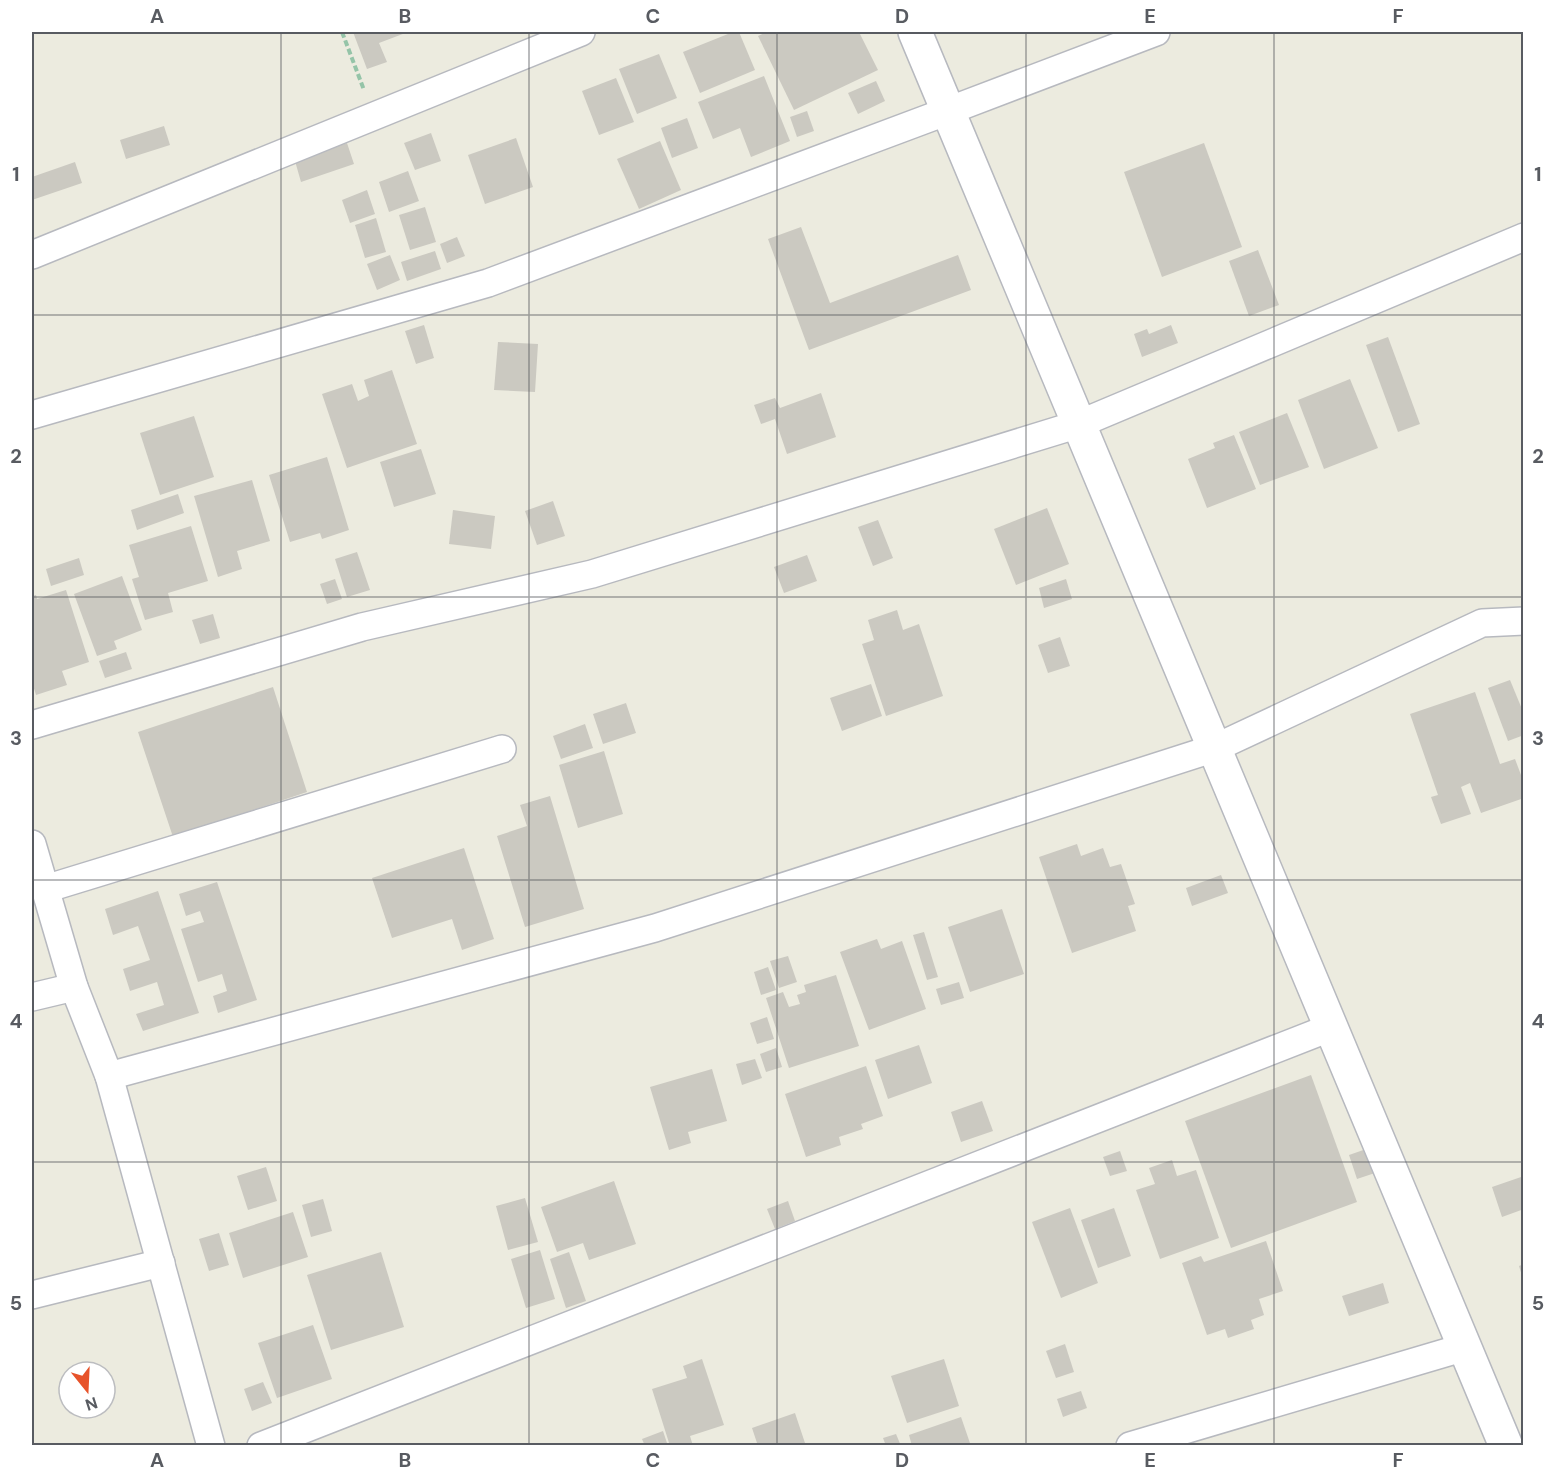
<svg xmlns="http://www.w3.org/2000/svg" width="1555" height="1477" viewBox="0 0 1555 1477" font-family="'DM Sans',sans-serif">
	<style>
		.building { fill: #cbc9c1 }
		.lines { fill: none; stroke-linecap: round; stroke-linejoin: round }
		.minor-casing { stroke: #b7b9bf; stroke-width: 30 }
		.tertiary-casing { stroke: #b7b9bf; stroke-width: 36 }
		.path { stroke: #95c4a8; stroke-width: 4; stroke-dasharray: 6 3; stroke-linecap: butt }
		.minor { stroke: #fff; stroke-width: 27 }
		.tertiary { stroke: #fff; stroke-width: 33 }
		.grid { fill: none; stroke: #585b61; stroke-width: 1.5; stroke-opacity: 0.55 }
		.neatline { fill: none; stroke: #585b61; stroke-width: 2 }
		.grid-label { font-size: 20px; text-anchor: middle; font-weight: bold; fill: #585b61 }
	</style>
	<rect width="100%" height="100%" fill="#ecebdf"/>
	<g class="building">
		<path d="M353 32H408L379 43 387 62 367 69Z"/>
		<path d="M733 32H739L755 70 700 93 683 52Z"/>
		<path d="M767 32H859L878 70 794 110 758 36Z"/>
		<path d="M659 54 677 98 637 114 619 69Z"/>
		<path d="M764 76 790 141 751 157 740 128 713 139 698 102Z"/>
		<path d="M616 78 634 122 599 135 582 91Z"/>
		<path d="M876 81 885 101 858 114 848 93Z"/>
		<path d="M807 111 814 131 797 137 790 117Z"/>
		<path d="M687 118 698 148 672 158 661 128Z"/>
		<path d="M164 126 170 145 126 159 120 140Z"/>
		<path d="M431 133 441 161 415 170 404 143Z"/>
		<path d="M516 138 533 187 485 204 468 155Z"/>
		<path d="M660 141 681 190 639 209 617 159Z"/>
		<path d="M347 143 354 164 301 182 295 161Z"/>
		<path d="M1204 143 1242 247 1162 277 1124 172Z"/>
		<path d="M75 162 82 183 32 200V177Z"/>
		<path d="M408 171 419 201 389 212 379 182Z"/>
		<path d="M367 190 375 214 350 223 342 200Z"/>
		<path d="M425 207 436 242 410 250 399 215Z"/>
		<path d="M376 218 386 252 365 258 355 225Z"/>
		<path d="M801 227 830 303 958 255 971 290 809 350 768 239Z"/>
		<path d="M457 237 465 256 447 263 440 244Z"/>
		<path d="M1258 250 1279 305 1249 316 1229 261Z"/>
		<path d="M435 251 441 269 407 281 401 262Z"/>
		<path d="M390 255 400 280 377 290 367 264Z"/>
		<path d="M424 325 434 358 416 364 405 331Z"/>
		<path d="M1171 325 1178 343 1142 357 1134 334 1147 329 1149 334Z"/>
		<path d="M1388 337 1420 424 1398 432 1366 345Z"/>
		<path d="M498 342 538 344 535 392 494 390Z"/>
		<path d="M392 370 417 444 347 468 322 394 352 384 358 401 369 396 364 380Z"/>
		<path d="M1350 379 1378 448 1324 469 1298 400Z"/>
		<path d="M821 393 836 437 787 454 775 419 761 424 754 405 775 398 780 408Z"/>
		<path d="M1287 413 1309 467 1260 485 1239 432Z"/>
		<path d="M194 416 214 477 160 495 140 433Z"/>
		<path d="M1234 435 1256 489 1207 508 1188 459 1215 448 1213 443Z"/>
		<path d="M421 449 436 494 394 507 380 462Z"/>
		<path d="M327 457 349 530 322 539 320 533 290 542 269 475Z"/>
		<path d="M252 480 270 541 237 551 242 569 218 577 194 496Z"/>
		<path d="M178 494 184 513 137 530 131 510Z"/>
		<path d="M553 501 565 536 537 545 525 511Z"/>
		<path d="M1047 508 1069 564 1016 585 994 529Z"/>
		<path d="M453 510 495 516 491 549 449 544Z"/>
		<path d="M878 520 893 558 873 566 858 527Z"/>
		<path d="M191 526 208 581 168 593 173 612 145 620 132 579 139 577 129 545Z"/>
		<path d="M357 552 370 590 347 597 335 559Z"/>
		<path d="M807 555 817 581 784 593 774 567Z"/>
		<path d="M79 558 84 575 51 586 46 569Z"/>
		<path d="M122 576 142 630 114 641 117 649 97 656 74 594Z"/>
		<path d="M335 579 342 599 327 604 320 584Z"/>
		<path d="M1066 579 1072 599 1044 608 1039 588Z"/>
		<path d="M66 590 89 662 62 671 67 685 36 695 32 682V596L36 595 37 599Z"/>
		<path d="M897 610 903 630 919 624 943 696 886 716 862 644 874 640 868 620Z"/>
		<path d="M213 614 220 638 200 644 192 620Z"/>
		<path d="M1060 637 1070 666 1048 673 1038 645Z"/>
		<path d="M126 652 132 669 105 678 99 661Z"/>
		<path d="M1510 680 1524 714V735L1508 741 1488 688Z"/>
		<path d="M871 684 882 716 842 731 830 698Z"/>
		<path d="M273 687 307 792 173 837 138 732Z"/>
		<path d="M1475 692 1500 764 1515 759 1524 783V798L1481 813 1470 783 1461 787 1471 814 1441 824 1431 797 1438 795 1410 714Z"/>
		<path d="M626 703 636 733 603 744 593 714Z"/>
		<path d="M585 724 593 748 561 759 553 736Z"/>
		<path d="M604 751 623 814 578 828 559 765Z"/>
		<path d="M550 796 584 909 525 927 497 836 527 826 520 805Z"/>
		<path d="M1077 844 1081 856 1103 848 1110 867 1121 864 1135 904 1128 906 1136 931 1072 953 1039 857Z"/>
		<path d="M464 848 494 939 462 950 452 919 392 938 372 878Z"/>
		<path d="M1221 875 1228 893 1192 906 1186 888Z"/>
		<path d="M217 882 257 1000 218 1013 213 996 227 991 222 974 198 982 181 929 204 922 200 911 186 916 179 894Z"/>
		<path d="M158 891 199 1013 143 1031 136 1014 164 1005 157 982 130 991 123 969 150 960 138 926 113 935 105 909Z"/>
		<path d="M1002 909 1024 974 970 992 948 927Z"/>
		<path d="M924 932 938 977 927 980 913 935Z"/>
		<path d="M877 939 881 949 902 941 926 1009 869 1030 840 952Z"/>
		<path d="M788 956 797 982 779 988 770 961Z"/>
		<path d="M768 967 776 990 761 995 754 972Z"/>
		<path d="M836 975 859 1046 789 1068 766 998 783 992 789 1007 800 1004 797 995 806 992 804 985Z"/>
		<path d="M959 982 964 998 941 1005 936 989Z"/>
		<path d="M767 1017 774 1039 757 1044 750 1023Z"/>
		<path d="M919 1045 932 1083 888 1099 875 1060Z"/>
		<path d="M776 1048 782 1067 766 1072 760 1054Z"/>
		<path d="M755 1059 762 1078 742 1085 736 1064Z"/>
		<path d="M866 1066 883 1116 861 1124 863 1129 839 1137 841 1145 806 1157 785 1094Z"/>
		<path d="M712 1069 727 1121 688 1132 691 1143 669 1150 650 1087Z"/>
		<path d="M1311 1075 1357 1202 1231 1248 1185 1121Z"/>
		<path d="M982 1101 993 1131 961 1142 951 1112Z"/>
		<path d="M1372 1147 1381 1171 1357 1179 1349 1155Z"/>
		<path d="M1120 1151 1127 1171 1110 1176 1103 1157Z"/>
		<path d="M1172 1160 1177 1176 1196 1170 1219 1238 1160 1259 1136 1190 1155 1184 1149 1168Z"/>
		<path d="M266 1167 277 1201 248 1210 237 1176Z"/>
		<path d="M1524 1176V1209L1502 1217 1492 1187Z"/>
		<path d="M614 1181 636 1244 589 1260 583 1243 557 1252 541 1207Z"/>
		<path d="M525 1198 538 1242 508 1250 496 1206Z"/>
		<path d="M323 1199 332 1231 311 1237 302 1205Z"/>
		<path d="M788 1201 795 1221 775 1229 767 1209Z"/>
		<path d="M1070 1208 1098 1283 1061 1298 1032 1222Z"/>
		<path d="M1114 1208 1131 1256 1098 1268 1081 1220Z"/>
		<path d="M293 1212 308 1257 243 1278 229 1233Z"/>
		<path d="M219 1233 229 1265 209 1271 199 1239Z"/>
		<path d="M1266 1241 1283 1291 1259 1299 1264 1315 1251 1320 1254 1329 1228 1338 1225 1329 1207 1335 1182 1263 1201 1256 1204 1262Z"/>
		<path d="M540 1250 555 1299 526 1308 511 1259Z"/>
		<path d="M381 1252 404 1327 331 1350 307 1275Z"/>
		<path d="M569 1252 586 1301 566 1308 550 1259Z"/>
		<path d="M1524 1264V1279H1523L1519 1266Z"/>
		<path d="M1383 1283 1389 1303 1349 1316 1342 1296Z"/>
		<path d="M313 1325 332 1379 277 1398 258 1343Z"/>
		<path d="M1065 1344 1074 1372 1056 1378 1046 1351Z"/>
		<path d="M702 1359 724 1425 690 1436 693 1446H670L652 1389 687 1378 683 1366Z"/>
		<path d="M944 1359 959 1406 907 1423 891 1376Z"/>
		<path d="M263 1382 272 1403 252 1411 244 1389Z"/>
		<path d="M1081 1391 1087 1408 1063 1417 1057 1399Z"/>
		<path d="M795 1413 806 1446H758L752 1428Z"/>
		<path d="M961 1417 971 1446H912L909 1435Z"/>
		<path d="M663 1431 668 1446H645L642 1439Z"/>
		<path d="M896 1434 901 1446H886L883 1438Z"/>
	</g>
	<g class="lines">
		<defs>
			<g id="minor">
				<path d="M32 255 581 32"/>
				<path d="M32 415 488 283 948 111 1156 32"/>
				<path d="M32 725 362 627 592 574 1079 424 1524 237"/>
				<path d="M32 844 74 987 109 1076 211 1446"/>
				<path d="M45 889 502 749"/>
				<path d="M32 997 74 987"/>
				<path d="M109 1076 655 928 1215 748 1482 623 1524 621"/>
				<path d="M32 1295 161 1263"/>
				<path d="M261 1446 1332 1027"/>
				<path d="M1130 1446 1465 1347"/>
			</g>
			<path id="tertiary" d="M915 32 1506 1446"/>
		</defs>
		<use href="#minor" class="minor-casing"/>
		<use href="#tertiary" class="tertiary-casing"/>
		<path class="path" d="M342 32 364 90"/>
		<use href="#minor" class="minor"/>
		<use href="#tertiary" class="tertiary"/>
	</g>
	<path class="grid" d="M281 32V1446M529 32V1446M777 32V1446M1026 32V1446M1274 32V1446M32 315H1524M32 597H1524M32 880H1524M32 1162H1524"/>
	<rect width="1555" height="1477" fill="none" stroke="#ffffff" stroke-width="66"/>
	<g transform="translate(87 1390) rotate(162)"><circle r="28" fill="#ffffff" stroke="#bcbdc0" stroke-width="1.5"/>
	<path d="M0-4.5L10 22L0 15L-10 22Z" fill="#e7532a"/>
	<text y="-9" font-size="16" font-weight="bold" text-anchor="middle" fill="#585b61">N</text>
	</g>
	<rect x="33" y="33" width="1489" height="1411" class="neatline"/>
	<g class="grid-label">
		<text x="157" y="23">A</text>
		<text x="405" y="23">B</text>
		<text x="653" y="23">C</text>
		<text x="902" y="23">D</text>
		<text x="1150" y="23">E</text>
		<text x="1398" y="23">F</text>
		<text x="16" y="181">1</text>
		<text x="1538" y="181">1</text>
		<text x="16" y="463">2</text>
		<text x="1538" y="463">2</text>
		<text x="16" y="745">3</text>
		<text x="1538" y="745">3</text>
		<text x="16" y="1028">4</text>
		<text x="1538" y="1028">4</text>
		<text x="16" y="1310">5</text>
		<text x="1538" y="1310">5</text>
		<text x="157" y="1467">A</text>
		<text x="405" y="1467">B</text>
		<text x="653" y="1467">C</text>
		<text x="902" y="1467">D</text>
		<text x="1150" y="1467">E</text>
		<text x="1398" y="1467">F</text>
	</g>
</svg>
